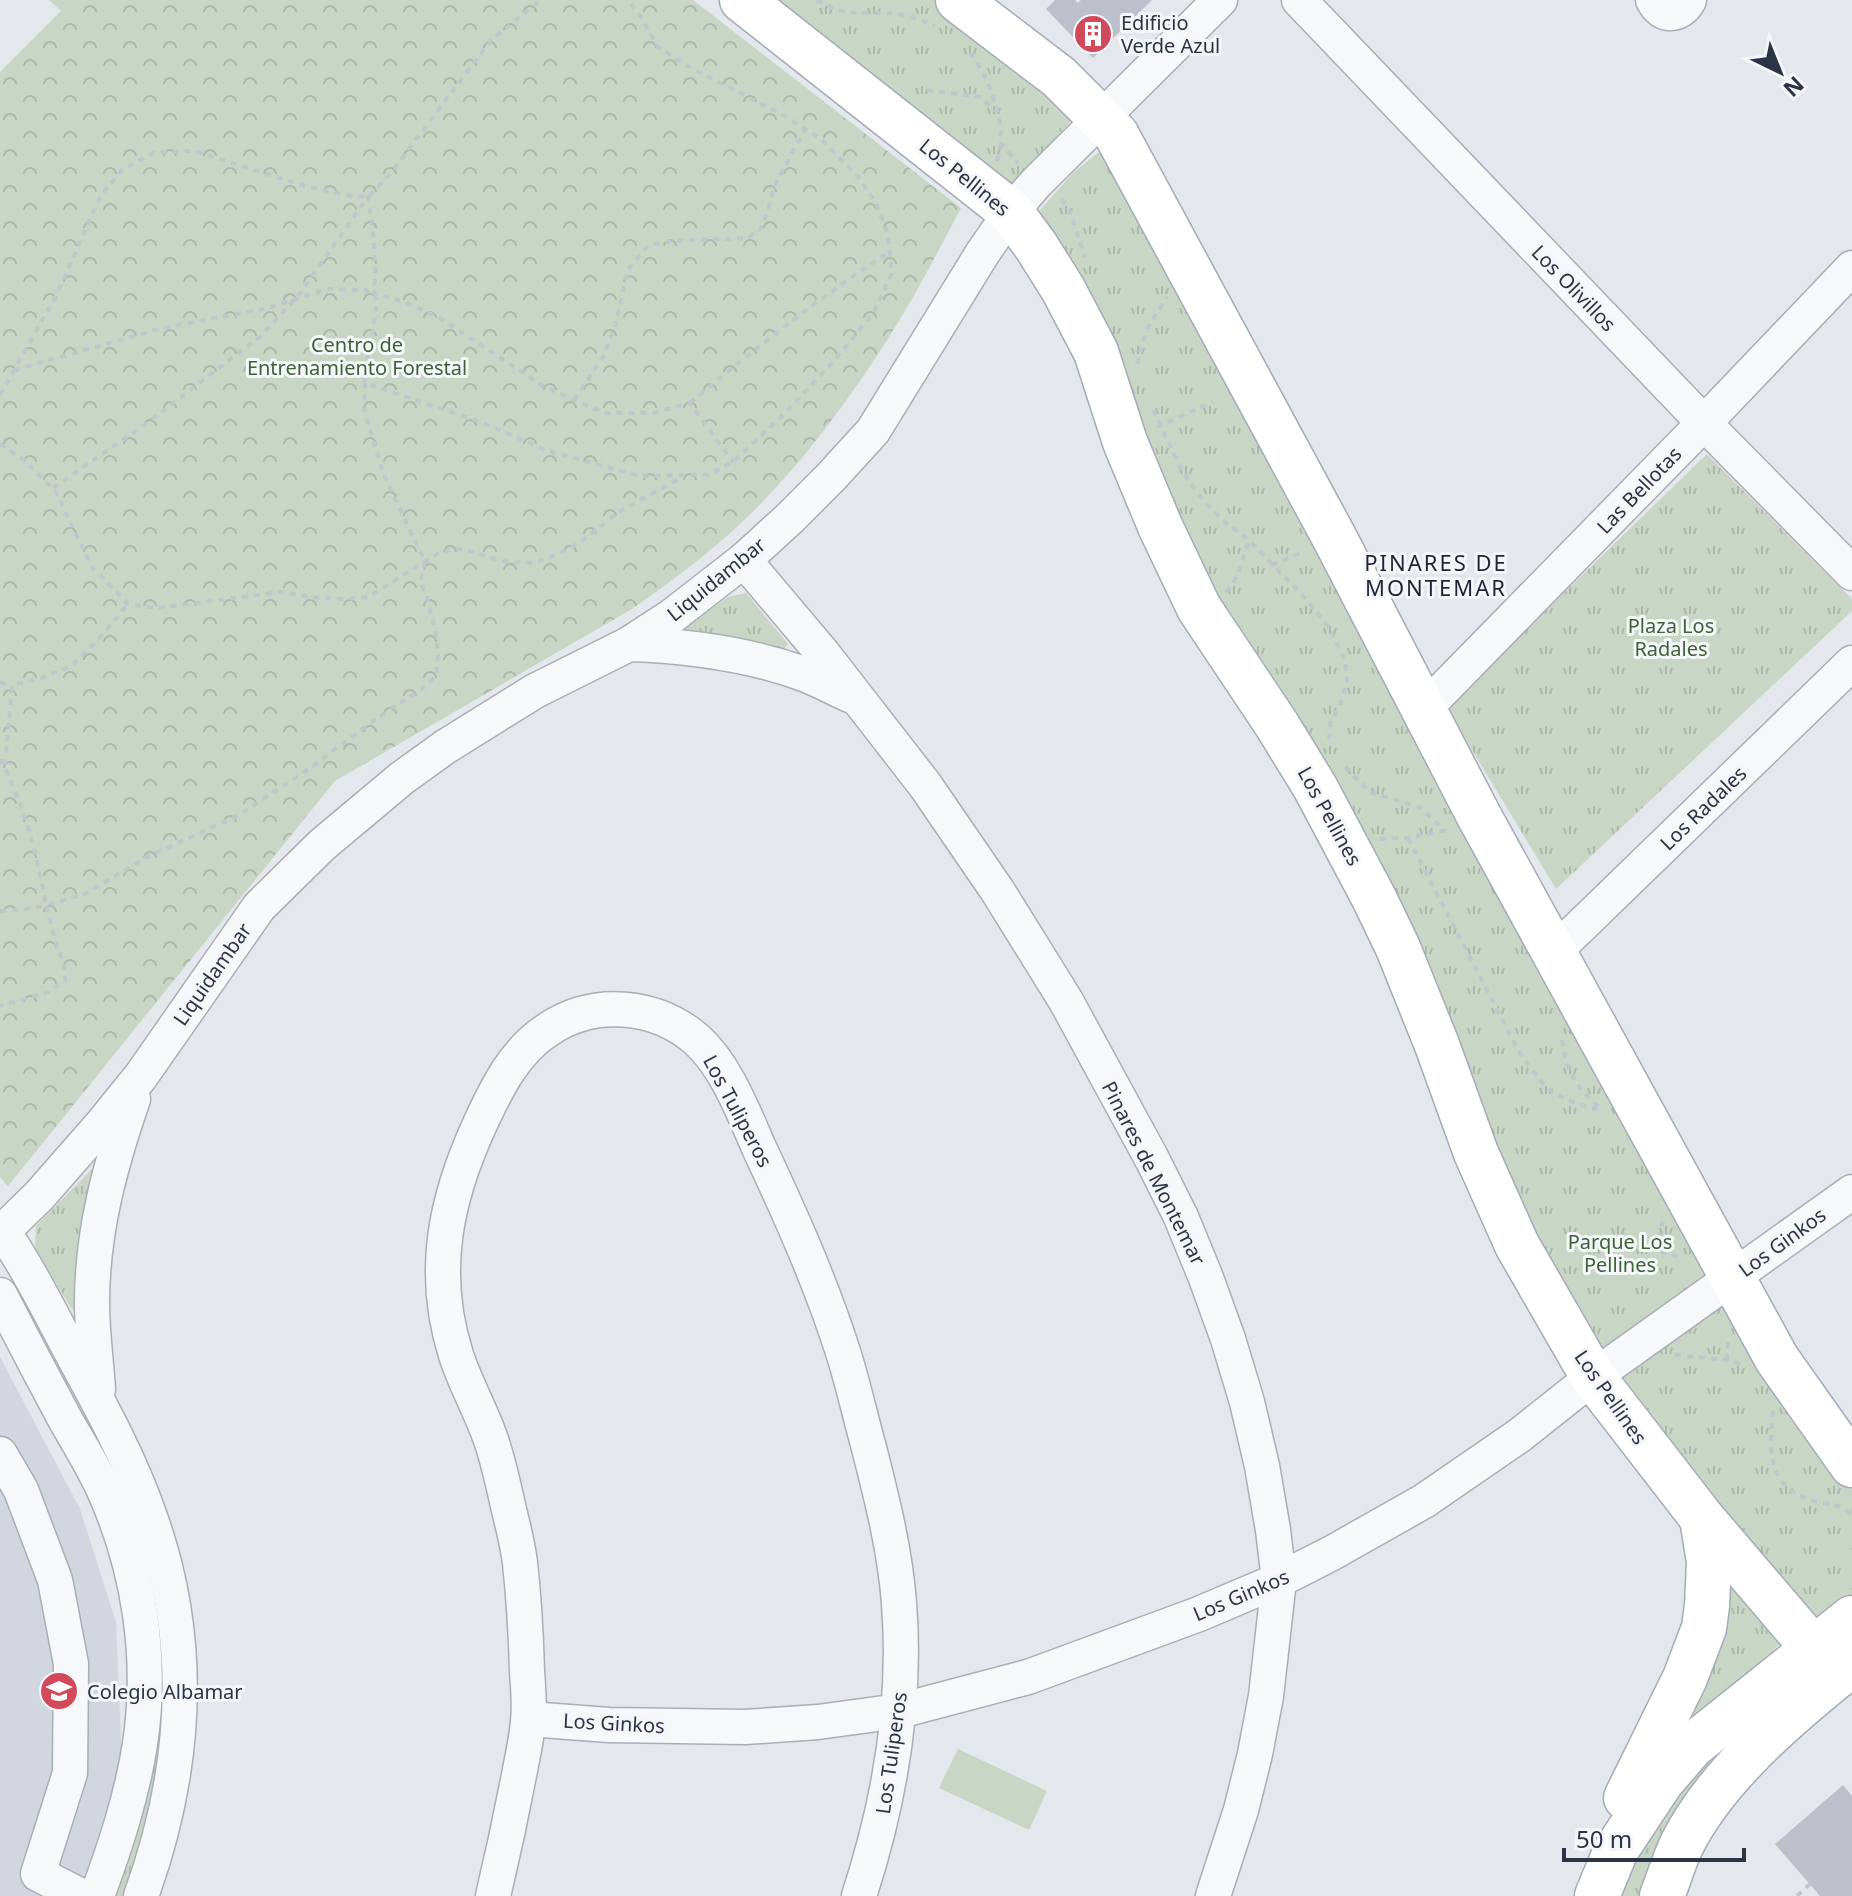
<svg xmlns="http://www.w3.org/2000/svg" width="1852" height="1896" viewBox="0 0 1852 1896" font-family="'Noto Sans',sans-serif">
	<style>
		.built { fill: #d2d6de }
		.grass { fill: url(#grass-tufts) }
		.forest { fill: url(#forest-crowns) }
		.pitch { fill: #c9d6c5 }
		.building { fill: #bbc0ca }
		.lines { fill: none; stroke-linecap: round; stroke-linejoin: round }
		.minor-casing { stroke: #a9aeb7; stroke-width: 37 }
		.major-casing { stroke: #a3abb8; stroke-width: 47 }
		.path { stroke: #c2c5cb; stroke-width: 4; stroke-dasharray: 6 6; stroke-linecap: butt }
		.minor { stroke: #f7f8fa; stroke-width: 34 }
		.major { stroke: #fff; stroke-width: 44 }
		.labels { text-anchor: middle; dominant-baseline: central; stroke-width: 6; stroke-linejoin: round; paint-order: stroke }
		.poi-label { font-size: 20px; fill: #2b3445; stroke: #f4f6f9; text-anchor: start }
		.street-label { font-size: 20px; fill: #2b3445; stroke: #f4f6f9 }
		.park-label { font-size: 20px; fill: #3f6138; stroke: #f4f6f9 }
		.neighbourhood-label { font-size: 22px; letter-spacing: 2px; fill: #1d2536; stroke: #f4f6f9 }
	</style>
	<defs>
		<pattern id="grass-tufts" width="24" height="20" patternUnits="userSpaceOnUse" patternTransform="scale(2)"><rect width="24" height="20" fill="#c9d6c5"/><path d="M3 7l-1-3M5 7V3M7 7l1-3M15 17l-1-3M17 17v-4M19 17l1-3" fill="none" stroke="#adb8ab"/></pattern>
		<pattern id="forest-crowns" width="20" height="18" patternUnits="userSpaceOnUse" patternTransform="scale(2)"><rect width="20" height="18" fill="#c9d6c5"/><path d="M2 6a3 3 0 1 1 6 0M12 15a3 3 0 1 1 6 0" fill="none" stroke="#adb8ab"/></pattern>
	</defs>
	<rect width="100%" height="100%" fill="#e4e7ec"/>
	<path class="built" d="M0 1357 80 1509 116 1622 122 1761 79 1896H0Z"/>
	<g class="grass">
		<path d="M777 0H935L1050 87 1078 113 1024 173 1010 191Z"/>
		<path d="M1103 149 1819 1446 1852 1490V1600L1820 1622 1681 1476 1553 1283 1236 640 1174 520 1080 278 1039 211 1074 172Z"/>
		<path d="M1707 454 1852 599V611L1556 889 1446 707Z"/>
		<path d="M746 593 788 644 781 653 677 632 728 597Z"/>
		<path d="M98 1163 78 1247 79 1314 71 1308 35 1248 36 1226Z"/>
		<path d="M86 1421 101 1427 162 1601 167 1735 127 1896H113L136 1838 153 1750 121 1494Z"/>
		<path d="M1722 1573 1782 1642 1673 1744Z"/>
		<path d="M1795 1675 1645 1896H1622L1644 1834 1697 1755Z"/>
	</g>
	<path class="forest" d="M49 0H693L961 208C945 238 929 269 912 299 865 380 799 472 729 534 699 561 666 585 632 609L335 781 8 1186 0 1177V72L61 11Z"/>
	<path class="pitch" d="M958 1749 1047 1791 1029 1830 939 1788Z"/>
	<g class="building">
		<path d="M1055 0H1075L1078 3 1081 0H1152L1093 58 1046 9Z"/>
		<path d="M1843 1785 1852 1796V1896H1820L1775 1844Z"/>
	</g>
	<g class="lines">
		<defs>
			<g id="minor">
				<path d="M1299 0 1704 423 1852 573"/>
				<path d="M1653 0C1662 18 1680 17 1689 0"/>
				<path d="M744 560 824 655 925 785 997 890 1066 1001 1152 1159 1181 1217 1206 1278 1228 1339 1247 1402 1262 1466 1273 1530 1279 1580 1266 1696 1255 1754 1241 1810 1213 1896"/>
				<path d="M629 644C688 646 745 653 801 673 819 679 835 689 852 696"/>
				<path d="M1424 709 1704 423 1852 268"/>
				<path d="M1554 952 1852 663"/>
				<path d="M0 1227C29 1269 51 1314 75 1359 103 1410 131 1462 150 1517 195 1643 186 1772 141 1896"/>
				<path d="M0 1234 39 1196 103 1123 141 1076 259 907 322 845 402 778 445 747 535 691 629 644 672 616 744 560 789 519 832 476 873 431 982 254 1011 212 1036 183 1220 0"/>
				<path d="M0 1295C21 1336 43 1378 65 1419 78 1442 92 1464 103 1488 139 1567 153 1658 140 1744 132 1796 115 1847 97 1896"/>
				<path d="M98 1389C96 1360 92 1331 92 1303 92 1231 110 1166 133 1099"/>
				<path d="M0 1454 21 1490 55 1580 71 1664 70 1773 38 1874 81 1896"/>
				<path d="M529 1719 609 1725 745 1727 818 1722 899 1711 1028 1677 1199 1614 1279 1580 1332 1553 1424 1501 1520 1435 1593 1377 1852 1192"/>
				<path d="M493 1896C503 1854 512 1812 520 1770 523 1754 527 1737 528 1721 530 1705 528 1688 527 1671 526 1635 524 1599 520 1563 518 1546 514 1530 510 1514 504 1489 499 1462 490 1437 480 1409 465 1383 456 1355 430 1273 445 1200 480 1124 496 1089 515 1050 549 1029 594 999 655 1004 696 1039 726 1065 744 1114 760 1150 791 1216 821 1283 843 1352 853 1383 860 1416 869 1448 882 1499 895 1550 899 1603 907 1704 890 1801 859 1896"/>
			</g>
			<g id="major">
				<path d="M742 0 1011 212 1036 246 1063 289 1096 352 1125 442 1160 526 1199 608 1277 725 1315 787 1375 900 1398 948 1437 1045 1476 1153 1517 1245 1593 1377 1702 1518 1837 1676"/>
				<path d="M958 0 1059 77 1116 134 1334 537 1479 816 1777 1359 1852 1465"/>
				<path d="M1626 1798 1685 1678 1704 1628 1707 1606 1709 1562 1702 1518"/>
				<path d="M1597 1896 1616 1850 1661 1782 1692 1746 1852 1618"/>
				<path d="M1662 1896C1669 1879 1674 1860 1682 1844 1717 1774 1792 1712 1852 1664"/>
			</g>
		</defs>
		<use href="#minor" class="minor-casing"/>
		<use href="#major" class="major-casing"/>
		<g class="path">
			<path d="M817 0C850 20 864 10 898 14 911 16 923 21 935 26"/>
			<path d="M970 53C990 80 1001 111 1001 144L1018 163"/>
			<path d="M927 90 980 97 995 111"/>
			<path d="M997 161 1001 144"/>
			<path d="M1061 200 1068 206 1085 257"/>
			<path d="M1137 364 1147 329 1167 297"/>
			<path d="M14 370 163 328 264 309 328 289 365 290 374 294 377 300 371 345 364 371 365 383 481 422 545 450 640 476 708 475 734 461 780 418 835 360 874 312 892 273 888 235 876 203 858 177 821 139 785 116 691 68 658 47 643 20 628 0"/>
			<path d="M0 395 58 292 101 195 122 170 153 153 194 151 305 186 350 196 368 197 391 173 491 40 541 0"/>
			<path d="M574 400 603 357 615 326 628 269 649 245 672 241 748 238 761 228 768 210 774 187 805 129"/>
			<path d="M690 403C754 349 819 298 889 252"/>
			<path d="M1153 410 1182 471 1203 500 1225 522 1249 540 1306 599 1329 627 1345 661 1347 681 1341 702 1330 724 1329 744"/>
			<path d="M1157 427 1213 402"/>
			<path d="M0 444 24 460 56 492 92 567 128 604 159 608 280 592 319 598 345 599 368 597 439 553 453 549H463L502 561 534 563 558 554 581 542 619 512 684 476"/>
			<path d="M53 488 147 423 261 336 297 297 368 197C373 229 377 261 374 294L402 301 440 318 543 386 604 413H653L690 403 733 462"/>
			<path d="M1272 565 1303 552"/>
			<path d="M1226 592C1239 579 1243 557 1249 540"/>
			<path d="M0 682 12 687"/>
			<path d="M0 759C25 805 36 853 46 905L85 894 145 858 241 814 310 768 372 722 427 685 436 675 438 656 435 629 426 594 420 583 425 562 383 473 364 409 365 383"/>
			<path d="M5 765 12 687 17 684 42 678 71 666 97 641 128 604"/>
			<path d="M1345 767 1370 792 1421 808 1445 831"/>
			<path d="M1408 838 1518 1050C1546 1091 1552 1098 1601 1110"/>
			<path d="M1380 839 1408 838 1446 830"/>
			<path d="M0 911 19 910 46 905 55 940 64 965 65 981 48 992 0 1006"/>
			<path d="M1562 1040C1565 1070 1577 1088 1599 1107"/>
			<path d="M1663 1221 1654 1249 1682 1258"/>
			<path d="M1675 1355 1727 1360 1741 1364"/>
			<path d="M1727 1360 1728 1340"/>
			<path d="M1773 1411C1769 1453 1767 1489 1817 1502 1835 1506 1835 1502 1852 1514"/>
			<path d="M1797 1896 1810 1884"/>
		</g>
		<use href="#minor" class="minor"/>
		<use href="#major" class="major"/>
	</g>
	<defs>
		<symbol id="building-disc" viewBox="-11 -11 22 22"><circle r="9.5" fill="#d1495b" stroke="#f4f6f9"/><path d="M-4-6H4V6H1V3H-1V6H-4ZM-2.5-4.3h1.7v1.8h-1.7ZM.8-4.3h1.7v1.8H.8ZM-2.5-1h1.7V.8h-1.7ZM.8-1h1.7V.8H.8Z" fill="#fff"/></symbol>
		<symbol id="school-disc" viewBox="-11 -11 22 22"><circle r="9.5" fill="#d1495b" stroke="#f4f6f9"/><path d="M0-5L7-2L0 1L-7-2ZM-4 1L0 2.5L4 1V4Q0 6-4 4Z" fill="#fff"/></symbol>
	</defs>
	<g fill-rule="evenodd">
		<use href="#building-disc" x="1071" y="12" width="44" height="44"/>
		<use href="#school-disc" x="37" y="1669" width="44" height="44"/>
	</g>
	<g class="labels">
		<g class="poi-label">
			<text x="1121" y="22">Edificio<tspan x="1121" dy="23">Verde Azul</tspan></text>
			<text x="87" y="1691">Colegio Albamar</text>
		</g>
		<g class="street-label">
			<text transform="translate(965 177) rotate(39)">Los Pellines</text>
			<text transform="translate(1574 288) rotate(46)">Los Olivillos</text>
			<text transform="translate(1639 490) rotate(-46)">Las Bellotas</text>
			<text transform="translate(716 579) rotate(-39)">Liquidambar</text>
			<text transform="translate(1703 808) rotate(-44)">Los Radales</text>
			<text transform="translate(1330 816) rotate(61)">Los Pellines</text>
			<text transform="translate(212 974) rotate(-55)">Liquidambar</text>
			<text transform="translate(738 1111) rotate(62)">Los Tuliperos</text>
			<text transform="translate(1154 1173) rotate(63)">Pinares de Montemar</text>
			<text transform="translate(1782 1242) rotate(-36)">Los Ginkos</text>
			<text transform="translate(1611 1397) rotate(55)">Los Pellines</text>
			<text transform="translate(1241 1595) rotate(-23)">Los Ginkos</text>
			<text transform="translate(614 1723) rotate(3)">Los Ginkos</text>
			<text transform="translate(891 1753) rotate(-82)">Los Tuliperos</text>
		</g>
		<g class="park-label">
			<text x="357" y="344">Centro de<tspan x="357" dy="23">Entrenamiento Forestal</tspan></text>
			<text x="1671" y="625">Plaza Los<tspan x="1671" dy="23">Radales</tspan></text>
			<text x="1620" y="1241">Parque Los<tspan x="1620" dy="23">Pellines</tspan></text>
		</g>
		<g class="neighbourhood-label">
			<text x="1436" y="562">PINARES DE<tspan x="1436" dy="25">MONTEMAR</tspan></text>
		</g>
	</g>
	<g transform="translate(1780 72) rotate(137)" stroke="#f4f6f9" stroke-width="6" paint-order="stroke">
	<path d="M0-6L14 30L0 20L-14 30Z" fill="#2b3445"/>
	<text y="-12" font-size="22" font-weight="bold" text-anchor="middle" fill="#2b3445">N</text>
	</g>
	<path d="M1564 1848v12h180v-12" fill="none" stroke="#2b3445" stroke-width="4"/>
	<text x="1576" y="1848" font-size="24" fill="#2b3445" stroke="#f4f6f9" stroke-width="6" paint-order="stroke">50 m</text>
</svg>
